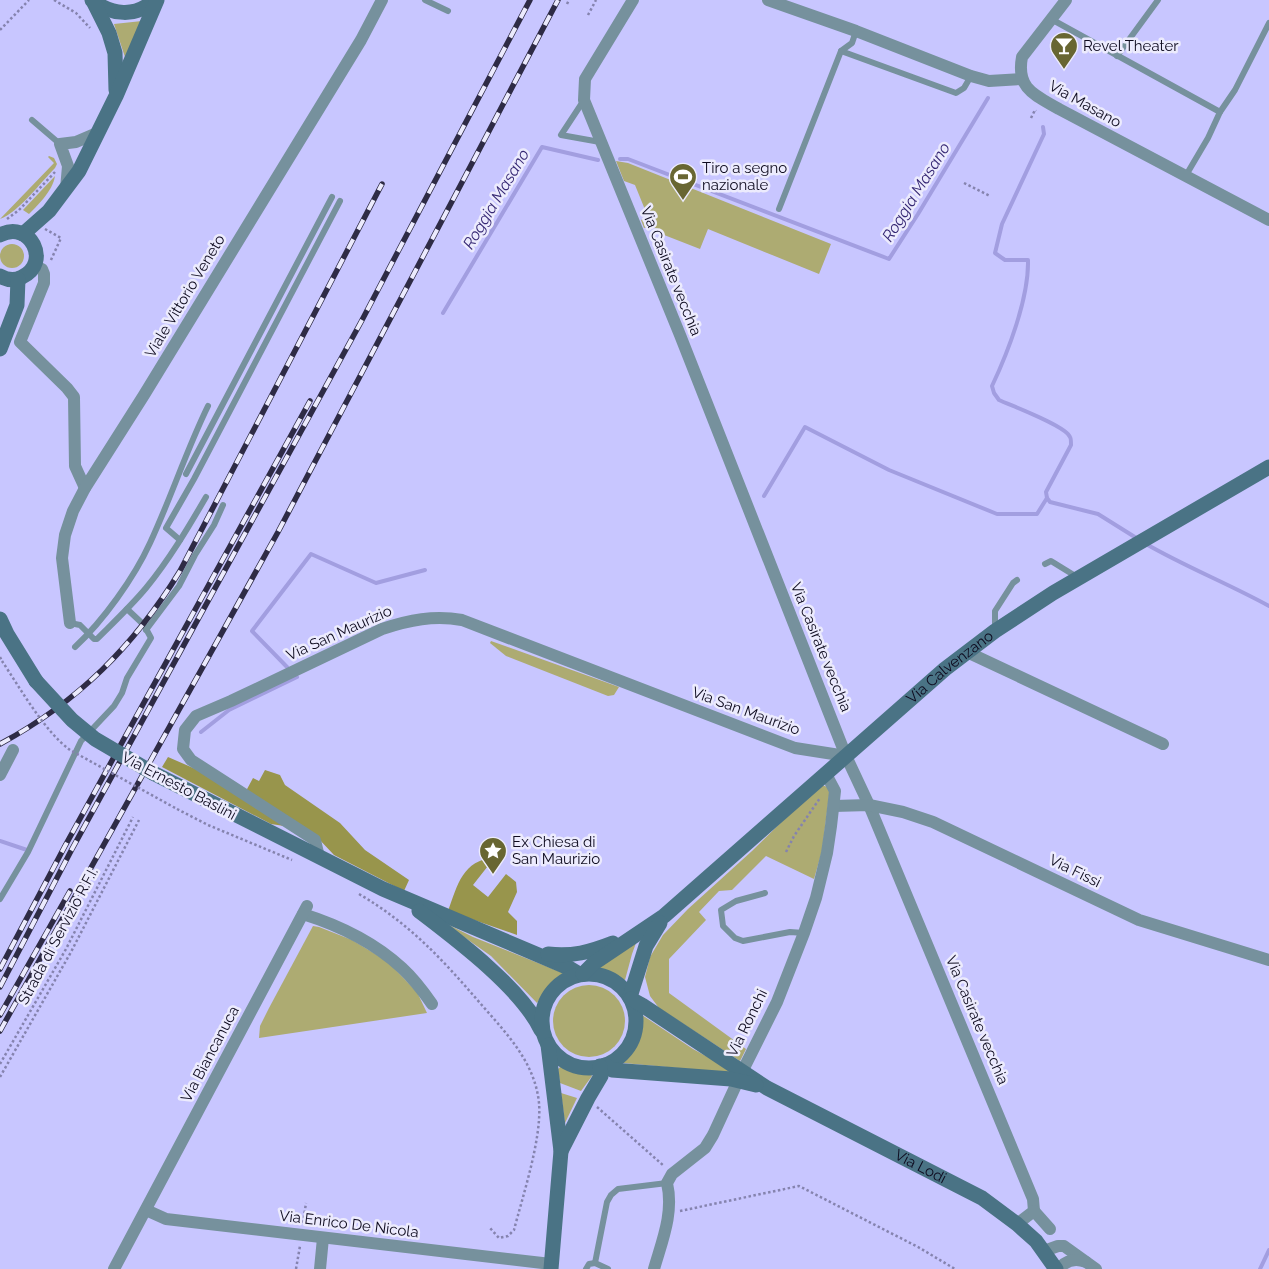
<svg xmlns="http://www.w3.org/2000/svg" width="1269" height="1269" viewBox="0 0 1269 1269" font-family="Raleway,sans-serif">
	<style>
		.green { fill: #adab72 }
		.forest { fill: #98954c }
		.lines { fill: none; stroke-linecap: round; stroke-linejoin: round }
		.stream { stroke: #a29ee0; stroke-width: 4 }
		.path { stroke: #8583ae; stroke-width: 2.5; stroke-dasharray: 2.5 2.5; stroke-linecap: butt }
		.lane { stroke: #76919d; stroke-width: 6 }
		.street { stroke: #76919d; stroke-width: 12 }
		.secondary { stroke: #4a7385; stroke-width: 15 }
		.rail-casing { stroke: #2e2b45; stroke-width: 5.5 }
		.rail { stroke: #ecebfd; stroke-width: 4; stroke-dasharray: 11; stroke-linecap: butt }
		.path-bridge { stroke: #8583ae; stroke-width: 2.5; stroke-dasharray: 2.5 2.5; stroke-linecap: butt }
		.secondary-bridge { stroke: #4a7385; stroke-width: 15 }
		.labels { text-anchor: middle; dominant-baseline: central; stroke-width: 5; stroke-linejoin: round; paint-order: stroke }
		.poi-label { font-size: 15px; fill: #0e0b1f; stroke: #ecebfd; text-anchor: start }
		.street-label { font-size: 15px; fill: #0e0b1f; stroke: #ecebfd }
		.water-label { font-size: 16px; font-style: italic; fill: #362874; stroke: #ecebfd }
	</style>
	<rect width="100%" height="100%" fill="#c8c6ff"/>
	<g class="green">
		<path d="M142 21 125 57 114 24Z"/>
		<path d="M49 156 54 158 57 164 55 168C40 183 19 212 0 219L54 163 48 157Z"/>
		<path d="M616 161 628 163 831 244 819 274 708 229 700 249 659 233 660 230 653 227V226L644 228 641 220 648 217 635 185 624 181Z"/>
		<path d="M55 176C53 190 39 204 29 214L23 210Z"/>
		<circle cx="12" cy="256" r="12"/>
		<path d="M491 641 619 687 614 695 608 696 506 656 490 643Z"/>
		<path d="M822 785 830 788 822 851 814 879 766 856 732 890 719 891 699 912 706 920 669 959V993L746 1049 740 1061 659 1008 650 996 645 977 650 957 663 935 688 909 752 851 817 787Z"/>
		<path d="M447 924 473 937 563 973 550 984 537 1003 491 956 447 925Z"/>
		<path d="M313 926 319 927 352 940 387 961 417 992 427 1013 259 1038 260 1026 269 1008Z"/>
		<path d="M636 943 632 954 625 980 596 967Z"/>
		<circle cx="589" cy="1021" r="36"/>
		<path d="M642 1015 693 1049 733 1071V1073L623 1063V1060L637 1042 640 1034Z"/>
		<path d="M561 1066 573 1072 591 1074 592 1076 581 1091 560 1083 558 1069Z"/>
		<path d="M561 1093 577 1098 565 1123Z"/>
	</g>
	<g class="forest">
		<path d="M168 757 246 791 253 778 259 781 265 770 280 775 285 785 340 823 365 850 409 880 404 891 334 855 317 837 304 829 271 824 162 767Z"/>
		<path d="M495 857 473 885 488 897 506 874 516 882 517 892 508 912 517 921V935L448 911C458 884 462 861 495 857Z"/>
	</g>
	<g class="lines">
		<g class="stream">
			<path d="M1043 127 1044 134 1002 224 995 253 1005 260H1028C1029 298 1008 352 992 386L994 393 999 400C1012 406 1066 426 1070 437 1071 438 1071 445 1071 445L1046 492 1047 498 1050 502 1098 514 1138 539"/>
			<path d="M620 159H628L889 259 918 214 988 98"/>
			<path d="M443 313 542 147 598 160"/>
			<path d="M764 496 805 427 889 470 997 514H1037L1047 498"/>
			<path d="M1146 544C1186 567 1229 584 1269 606"/>
			<path d="M287 667 252 631 311 554 376 583 425 570"/>
			<path d="M201 732 229 710 297 677"/>
			<path d="M0 841 27 850"/>
			<path d="M1260 1269 1269 1250"/>
		</g>
		<g class="path">
			<path d="M54 0 76 13 90 28"/>
			<path d="M567 4 569 0"/>
			<path d="M588 15 596 0"/>
			<path d="M0 30 29 0"/>
			<path d="M1031 118 1035 110 1036 111"/>
			<path d="M964 183 990 196"/>
			<path d="M7 219 19 210 55 172"/>
			<path d="M45 229 61 238 50 262"/>
			<path d="M0 657 2 661"/>
			<path d="M177 809 208 825 292 860"/>
			<path d="M786 852 794 836 820 798"/>
			<path d="M359 894C410 924 442 959 480 1003 506 1033 535 1062 539 1103 542 1138 523 1195 514 1230L508 1236 499 1238 490 1228"/>
			<path d="M0 1064 66 949 133 817"/>
			<path d="M0 1077 71 952 139 820"/>
			<path d="M597 1107 664 1166"/>
			<path d="M680 1211 799 1186 918 1247 955 1269"/>
			<path d="M303 1223 306 1203"/>
			<path d="M296 1269 300 1246"/>
		</g>
		<g class="lane">
			<path d="M425 0 448 11"/>
			<path d="M1051 19 1220 112 1235 90 1269 23"/>
			<path d="M841 51 956 93 964 88 971 76"/>
			<path d="M1117 56 1158 0"/>
			<path d="M584 100 561 135 600 142"/>
			<path d="M32 120 60 144"/>
			<path d="M1185 177 1208 138 1220 112"/>
			<path d="M779 209 841 51 852 43 856 31"/>
			<path d="M186 474 332 197"/>
			<path d="M180 540 166 528 194 479 340 201"/>
			<path d="M1045 564 1051 561 1077 577"/>
			<path d="M70 623 80 625 94 639H97C114 622 131 606 146 588 169 560 188 528 206 497"/>
			<path d="M995 629V611L1013 583 1017 580"/>
			<path d="M146 630 179 586 195 555 214 525 223 505"/>
			<path d="M75 647C103 621 134 578 150 543 171 498 186 451 208 406"/>
			<path d="M765 893 736 901 721 910 723 926 735 938 743 941 790 932 804 933"/>
			<path d="M0 899 28 852 81 741 114 706 122 693 127 678 151 638 144 625 127 609"/>
			<path d="M595 1263 607 1202 611 1195 618 1189 667 1183"/>
			<path d="M586 1269 589 1264 595 1263 608 1269"/>
		</g>
		<g class="street">
			<path d="M633 0 585 79 584 100 680 335 846 756 869 805 1033 1199 1034 1211 1017 1224"/>
			<path d="M768 0 856 31 971 76 989 81 1021 79"/>
			<path d="M1066 0 1022 57C1016 89 1035 95 1059 109L1269 220"/>
			<path d="M66 189 68 166 60 144 76 142 97 133"/>
			<path d="M34 266 42 269 44 274V283L20 342 67 388 74 397 75 466 85 488"/>
			<path d="M70 623 62 558 65 535 73 511 85 488 144 395 361 40 382 0"/>
			<path d="M967 652 1163 744"/>
			<path d="M0 775 13 750"/>
			<path d="M834 806 869 805 903 812 933 822 1139 920 1269 960"/>
			<path d="M319 857 315 840 191 760 183 749 185 730 196 716 231 701 382 629C409 620 434 615 462 620L795 748 846 756"/>
			<path d="M303 914C338 925 375 943 402 968 414 979 423 991 432 1004"/>
			<path d="M146 1210 166 1219 551 1264"/>
			<path d="M1034 1211 1050 1229"/>
			<path d="M1044 1251 1058 1246H1064L1096 1269"/>
			<path d="M114 1269 307 906"/>
			<path d="M320 1269 323 1238"/>
			<path d="M654 1269C662 1241 674 1213 667 1183L672 1174 705 1148 713 1135 742 1072 777 1002 804 933 816 898 827 853 831 826 835 791 826 774"/>
			<path d="M1059 1269C1066 1260 1076 1258 1086 1262"/>
		</g>
		<g class="secondary">
			<path d="M92 0C111 15 136 18 154 0"/>
			<path d="M93 1 109 33 115 53 116 90"/>
			<path d="M23 234 49 211 79 171 116 96 157 0"/>
			<path d="M0 235C30 219 52 263 22 277 15 281 7 280 0 276"/>
			<path d="M0 349 17 305 18 279"/>
			<path d="M0 619 7 634 36 681"/>
			<path d="M153 773 383 889 569 968 579 974"/>
			<path d="M419 911C457 940 521 988 541 1030"/>
			<path d="M548 954C572 957 590 952 613 943"/>
			<circle cx="589" cy="1021" r="47"/>
			<path id="s1" d="M583 974 594 963 664 916 945 669 995 631 1053 593 1269 467"/>
			<path d="M630 997 646 946 660 923"/>
			<path id="s2" d="M631 999 642 1005 767 1088 982 1198 1017 1224 1036 1241 1056 1269"/>
			<path d="M548 1045 561 1151 551 1269"/>
			<path d="M605 1065 612 1070 731 1079 756 1085"/>
			<path d="M561 1151 588 1098 601 1076 600 1066"/>
		</g>
		<defs>
			<g id="rail">
				<path d="M0 744C78 702 134 646 180 571L382 184"/>
				<path d="M0 969 65 846 310 401"/>
				<path d="M0 987 72 849 361 322 530 0"/>
				<path d="M0 1015 70 891"/>
				<path d="M0 1031 278 532 558 0"/>
			</g>
		</defs>
		<use href="#rail" class="rail-casing"/>
		<use href="#rail" class="rail"/>
		<path class="path-bridge" d="M2 661C20 688 45 732 70 750L177 809"/>
		<path class="secondary-bridge" d="M36 681 72 720 95 739 153 773"/>
	</g>
	<defs>
		<symbol id="bar-pin" viewBox="-11 -11 22 30"><path d="M0 17L-7.5 6A9.5 9.5 0 1 1 7.5 6Z" fill="#686632" stroke="#ecebfd"/><path d="M-6-5H6L.8 .8V4.5H3.5V6h-7V4.5H-.8V.8Z" fill="#fff"/></symbol>
		<symbol id="stadium-pin" viewBox="-11 -11 22 30"><path d="M0 17L-7.5 6A9.5 9.5 0 1 1 7.5 6Z" fill="#686632" stroke="#ecebfd"/><path d="M0-5a6.5 5 0 1 0 0 10a6.5 5 0 1 0 0-10ZM-3.5-1.8h7v3.6h-7Z" fill="#fff"/></symbol>
		<symbol id="sight-pin" viewBox="-11 -11 22 30"><path d="M0 17L-7.5 6A9.5 9.5 0 1 1 7.5 6Z" fill="#686632" stroke="#ecebfd"/><path d="M0-6L1.8-2.2L6-1.7L2.9 1.2L3.7 5.4L0 3.3L-3.7 5.4L-2.9 1.2L-6-1.7L-1.8-2.2Z" fill="#fff"/></symbol>
	</defs>
	<g fill-rule="evenodd">
		<use href="#bar-pin" x="1048" y="30" width="32" height="43"/>
		<use href="#stadium-pin" x="667" y="161" width="32" height="43"/>
		<use href="#sight-pin" x="477" y="835" width="32" height="43"/>
	</g>
	<g class="labels">
		<g class="poi-label">
			<text x="1083" y="46">Revel Theater</text>
			<text x="702" y="168">Tiro a segno<tspan x="702" dy="17">nazionale</tspan></text>
			<text x="512" y="842">Ex Chiesa di<tspan x="512" dy="17">San Maurizio</tspan></text>
		</g>
		<g class="street-label">
			<text transform="translate(1085 104) rotate(29)">Via Masano</text>
			<text transform="translate(671 271) rotate(68)">Via Casirate vecchia</text>
			<text transform="translate(185 296) rotate(-59)">Viale Vittorio Veneto</text>
			<text transform="translate(339 633) rotate(-24)">Via San Maurizio</text>
			<text transform="translate(821 647) rotate(68)">Via Casirate vecchia</text>
			<text stroke="none"><textPath href="#s1" startOffset="479">Via Calvenzano</textPath></text>
			<text transform="translate(746 711) rotate(20)">Via San Maurizio</text>
			<text transform="translate(179 786) rotate(28)">Via Ernesto Baslini</text>
			<text transform="translate(1075 871) rotate(26)">Via Fissi</text>
			<text transform="translate(58 936) rotate(-62)">Strada di Servizio R.F.I.</text>
			<text transform="translate(977 1020) rotate(67)">Via Casirate vecchia</text>
			<text transform="translate(747 1023) rotate(-64)">Via Ronchi</text>
			<text transform="translate(210 1054) rotate(-62)">Via Biancanuca</text>
			<text stroke="none"><textPath href="#s2" startOffset="335">Via Lodi</textPath></text>
			<text transform="translate(349 1224) rotate(7)">Via Enrico De Nicola</text>
		</g>
		<g class="water-label">
			<text transform="translate(916 192) rotate(-58)">Roggia Masano</text>
			<text transform="translate(496 199) rotate(-59)">Roggia Masano</text>
		</g>
	</g>
</svg>
